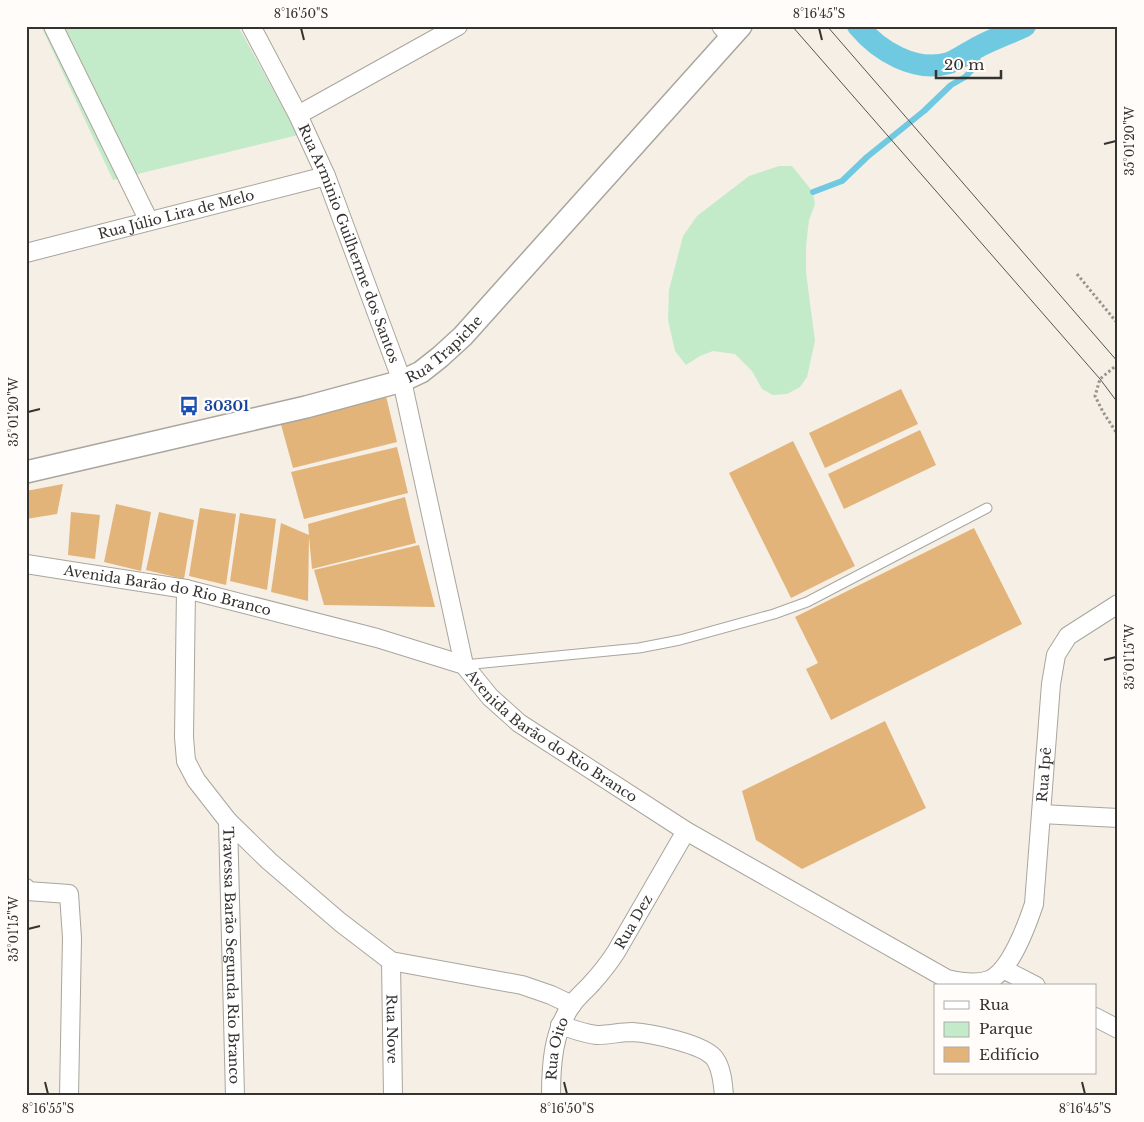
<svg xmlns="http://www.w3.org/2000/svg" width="1144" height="1122" viewBox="0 0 1144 1122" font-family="'Libre Baskerville',serif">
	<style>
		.green { fill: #c4ebc9 }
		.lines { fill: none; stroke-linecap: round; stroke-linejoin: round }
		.stream { stroke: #6fcae1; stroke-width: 6 }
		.canal { stroke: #6fcae1; stroke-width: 22 }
		.building { fill: #e3b47a }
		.service-casing { stroke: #aaa59d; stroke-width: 11 }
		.minor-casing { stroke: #aaa59d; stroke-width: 20 }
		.tertiary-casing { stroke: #aaa59d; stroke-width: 24 }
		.path { stroke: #98948e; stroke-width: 3; stroke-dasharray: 2.5 2.5; stroke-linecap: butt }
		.service { stroke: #fff; stroke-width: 9 }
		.minor { stroke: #fff; stroke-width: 18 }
		.tertiary { stroke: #fff; stroke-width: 21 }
		.tram { stroke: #565450; stroke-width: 1 }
		.ticks { fill: none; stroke: #353330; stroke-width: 2 }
		.labels { text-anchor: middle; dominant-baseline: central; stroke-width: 5; stroke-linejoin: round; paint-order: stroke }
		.street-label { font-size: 14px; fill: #353330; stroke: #fffcf9 }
		.transit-label { font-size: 14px; font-weight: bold; fill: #164399; stroke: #fffcf9; text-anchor: start }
		.neatline { fill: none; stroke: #353330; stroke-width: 2 }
		.ticks-label { font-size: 12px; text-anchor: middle; fill: #353330 }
	</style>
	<rect width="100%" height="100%" fill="#f5efe6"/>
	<g class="green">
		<path d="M41 26H238L298 135 113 180Z"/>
		<path d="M779 166H792L813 192 815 204 809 220 806 246V272L815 341 807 377 800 387 787 394 773 395 762 389 752 371 735 354 713 351 700 356 686 365 675 351 668 320 669 290 683 236 697 216 749 176Z"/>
	</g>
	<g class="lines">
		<path class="stream" d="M813 192 842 181 867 157 924 111 951 85 965 77 974 68 982 45"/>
		<path class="canal" d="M858 26C879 51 915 73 949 63 959 59 970 51 980 46 994 39 1010 33 1025 26"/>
	</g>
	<g class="building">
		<path d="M901 389 918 424 825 468 809 433Z"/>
		<path d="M386 396 397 442 293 468 280 421Z"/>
		<path d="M920 430 936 465 844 509 828 474Z"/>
		<path d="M793 441 855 566 791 598 729 473Z"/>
		<path d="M397 447 408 493 304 519 291 472Z"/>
		<path d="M63 484 57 514 26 519V491Z"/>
		<path d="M405 497 416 543 312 569 309 537 308 601 271 592 281 523 309 535 308 524Z"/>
		<path d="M116 504 151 512 141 571 104 562Z"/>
		<path d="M200 508 236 514 226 585 189 576Z"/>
		<path d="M71 512 100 515 95 559 68 555Z"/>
		<path d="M159 512 194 520 184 579 146 570Z"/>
		<path d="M240 513 276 519 267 590 230 581Z"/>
		<path d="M974 528 1022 624 831 720 806 669 818 663 795 617Z"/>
		<path d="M419 545 435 607 324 605 314 570Z"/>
		<path d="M885 721 926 808 802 869 756 840 742 791Z"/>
	</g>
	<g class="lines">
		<defs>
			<path id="service" d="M464 665 639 648 680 640 774 614 807 602 987 508"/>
			<g id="minor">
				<path d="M53 26 149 221"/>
				<path id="s1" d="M251 26 298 115 326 176 402 381 464 665"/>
				<path d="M721 26 731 37"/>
				<path d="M298 115 458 26"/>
				<path id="s2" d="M26 253 326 176"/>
				<path id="s3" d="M26 564 186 589 377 638 464 665 490 697 519 723 686 831 947 979C960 982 976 985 989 980 1010 972 1027 925 1034 904L1051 684 1056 655 1068 636 1118 604"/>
				<path id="s4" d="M186 589 184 737 186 761 196 780 228 821 235 1096"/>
				<path d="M1041 814 1118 818"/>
				<path d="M228 821 269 861 340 922 391 961 522 985 551 995 572 1005"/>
				<path d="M26 888 27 891 69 894 72 938 69 1096"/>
				<path id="s5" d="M391 961 393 1096"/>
				<path d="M1003 969 1036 986"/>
				<path d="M1095 1017 1118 1029"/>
				<path d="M560 1025C572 1029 585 1034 597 1035 609 1035 621 1032 632 1032 650 1033 705 1044 715 1059 722 1069 723 1084 724 1096"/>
				<path id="s6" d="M551 1096C551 1065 553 1032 571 1006 577 997 586 990 592 983 601 973 609 963 616 952L686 831"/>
			</g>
			<g id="tertiary">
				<path id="s7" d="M26 472 306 407 402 381 421 372 440 357 463 336 741 26"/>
			</g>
		</defs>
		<use href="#service" class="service-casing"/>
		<use href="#minor" class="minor-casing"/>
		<use href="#tertiary" class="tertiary-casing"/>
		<g class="path">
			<path d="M1077 274 1118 324"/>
			<path d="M1118 364 1100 379 1095 396 1103 412 1118 435"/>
		</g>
		<use href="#service" class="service"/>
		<use href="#minor" class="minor"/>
		<use href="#tertiary" class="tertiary"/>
		<g class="tram">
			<path d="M792 26 1100 379 1118 403"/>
			<path d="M827 26 1118 362"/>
		</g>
	</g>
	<path class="ticks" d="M301 28 304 40M819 28 822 40M1104 144 1116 141M28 412 40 409M1104 660 1116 657M28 929 40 926M45 1082 48 1094M564 1082 567 1094M1082 1082 1085 1094"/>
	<defs>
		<symbol id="bus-bare" viewBox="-9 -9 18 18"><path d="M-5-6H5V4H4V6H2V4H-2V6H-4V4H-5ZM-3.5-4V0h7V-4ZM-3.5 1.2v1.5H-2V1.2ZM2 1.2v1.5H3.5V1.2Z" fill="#1a4fb4" stroke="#fffcf9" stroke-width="2.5" paint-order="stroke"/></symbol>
	</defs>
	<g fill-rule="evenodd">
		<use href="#bus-bare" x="175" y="392" width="28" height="28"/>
	</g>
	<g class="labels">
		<g class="street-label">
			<text stroke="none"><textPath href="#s2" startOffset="155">Rua Júlio Lira de Melo</textPath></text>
			<text stroke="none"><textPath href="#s1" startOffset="239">Rua Arminio Guilherme dos Santos</textPath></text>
			<text stroke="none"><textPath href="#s7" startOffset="440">Rua Trapiche</textPath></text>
			<text stroke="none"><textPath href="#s3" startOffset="144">Avenida Barão do Rio Branco</textPath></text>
			<text stroke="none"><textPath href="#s3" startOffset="564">Avenida Barão do Rio Branco</textPath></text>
			<text stroke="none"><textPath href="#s3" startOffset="1292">Rua Ipê</textPath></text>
			<text stroke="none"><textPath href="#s6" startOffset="199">Rua Dez</textPath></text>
			<text stroke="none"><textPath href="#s4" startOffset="380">Travessa Barão Segunda Rio Branco</textPath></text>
			<text stroke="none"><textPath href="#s5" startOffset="68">Rua Nove</textPath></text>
			<text stroke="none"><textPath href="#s6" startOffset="48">Rua Oito</textPath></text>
		</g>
		<g class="transit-label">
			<text x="204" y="406">30301</text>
		</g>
	</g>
	<rect width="1144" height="1122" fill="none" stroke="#fffcf9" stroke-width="55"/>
	<rect x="934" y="984" width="162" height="90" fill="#fffcf9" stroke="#aeaca9"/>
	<rect x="944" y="1001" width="25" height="8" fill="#ffffff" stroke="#aeaca9"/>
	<text x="979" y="1010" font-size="15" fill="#353330">Rua</text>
	<rect x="944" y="1022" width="25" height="15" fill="#c4ebc9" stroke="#aeaca9"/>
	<text x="979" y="1034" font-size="15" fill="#353330">Parque</text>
	<rect x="944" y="1047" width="25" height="15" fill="#e3b47a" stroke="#aeaca9"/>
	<text x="979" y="1060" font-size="15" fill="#353330">Edifício</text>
	<path d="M936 70v8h65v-8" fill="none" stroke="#353330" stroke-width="2.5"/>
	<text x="944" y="70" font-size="15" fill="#353330" stroke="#fffcf9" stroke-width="4" paint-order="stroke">20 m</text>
	<rect x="28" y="28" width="1088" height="1066" class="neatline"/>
	<g class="ticks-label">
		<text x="301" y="18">8°16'50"S</text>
		<text x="819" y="18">8°16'45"S</text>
		<text transform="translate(1130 141) rotate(-90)" y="4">35°01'20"W</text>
		<text transform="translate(14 412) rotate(-90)" y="4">35°01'20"W</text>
		<text transform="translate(1130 657) rotate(-90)" y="4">35°01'15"W</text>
		<text transform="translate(14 929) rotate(-90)" y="4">35°01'15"W</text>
		<text x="48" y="1113">8°16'55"S</text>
		<text x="567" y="1113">8°16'50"S</text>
		<text x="1085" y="1113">8°16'45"S</text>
	</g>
</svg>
